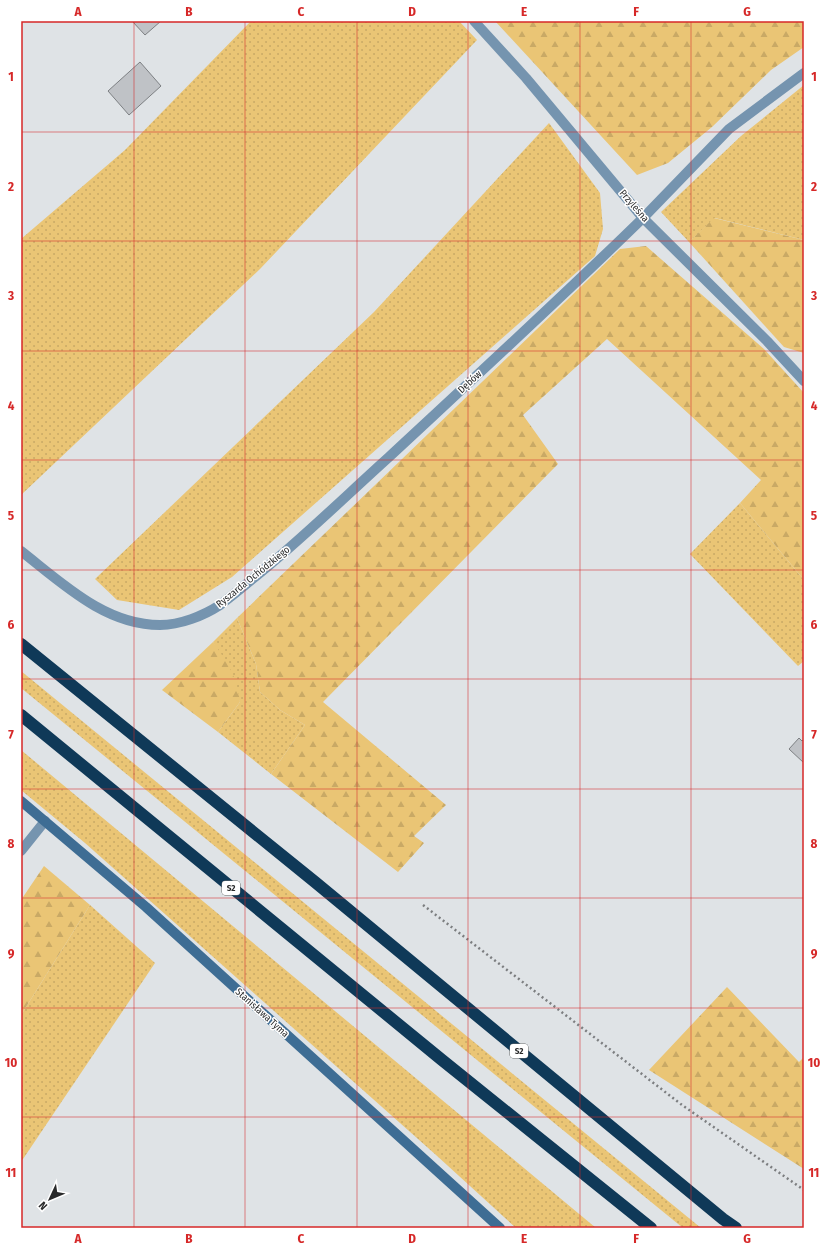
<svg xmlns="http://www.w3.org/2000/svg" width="825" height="1249" viewBox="0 0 825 1249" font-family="'Fira Sans Condensed',sans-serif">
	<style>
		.grass { fill: url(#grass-dots) }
		.forest { fill: url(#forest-firs) }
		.building { fill: #bfc2c6; stroke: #7d8083 }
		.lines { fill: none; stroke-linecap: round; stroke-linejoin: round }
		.path { stroke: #7c7e80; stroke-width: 2.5; stroke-dasharray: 2 3; stroke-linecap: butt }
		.lane { stroke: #7594af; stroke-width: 10 }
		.street { stroke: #7594af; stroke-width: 10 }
		.secondary { stroke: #3e6d94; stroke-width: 10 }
		.highway { stroke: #0f3958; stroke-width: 12 }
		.grid { fill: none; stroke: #d62828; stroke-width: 1; stroke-opacity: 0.55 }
		.labels { text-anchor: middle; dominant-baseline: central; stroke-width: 3; stroke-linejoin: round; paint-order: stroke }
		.shield { fill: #fff; stroke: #696a6b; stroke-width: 1 }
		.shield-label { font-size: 9px; font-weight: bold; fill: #292a2b }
		.street-label { font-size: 10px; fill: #292a2b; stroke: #fff }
		.neatline { fill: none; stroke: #d62828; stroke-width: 1.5 }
		.grid-label { font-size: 13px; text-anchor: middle; font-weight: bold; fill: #d62828 }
	</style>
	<defs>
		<pattern id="grass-dots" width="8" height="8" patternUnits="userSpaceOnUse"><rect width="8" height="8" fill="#eac575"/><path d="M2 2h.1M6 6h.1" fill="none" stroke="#c9a965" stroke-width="1.8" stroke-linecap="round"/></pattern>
		<pattern id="forest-firs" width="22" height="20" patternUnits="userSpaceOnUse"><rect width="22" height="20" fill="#eac575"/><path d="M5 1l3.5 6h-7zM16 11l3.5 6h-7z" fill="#c9a965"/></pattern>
	</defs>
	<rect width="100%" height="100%" fill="#dfe3e6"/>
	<g class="grass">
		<path d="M251 21H459L477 40 260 269 21 495V239L125 150Z"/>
		<path d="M804 85V240L715 218 689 242 661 212 741 136Z"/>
		<path d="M549 123 600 193 603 229 595 256 232 577 179 610 117 600 95 579 374 312Z"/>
		<path d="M740 503 804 580V661L798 666 690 554Z"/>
		<path d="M237 618 256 664 260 692 280 710 305 725 271 774 218 732 240 702 213 642Z"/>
		<path d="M21 671 701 1228H683L21 688Z"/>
		<path d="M21 750 596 1228H516L436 1155 85 843 21 790Z"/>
		<path d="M90 905 155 963 21 1162V1015Z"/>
	</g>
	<g class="forest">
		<path d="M495 21H804V47L771 70 712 127 668 163 637 175Z"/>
		<path d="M714 218 804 240V353L784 347 689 242Z"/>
		<path d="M646 246 764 349 804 393V580L740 503 761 480 607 339 523 415 558 464 323 702 446 805 414 836 424 843 398 872 271 774 305 725 280 710 260 692 256 664 237 618 620 249Z"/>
		<path d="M213 642C227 662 237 676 240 702L218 732 162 690Z"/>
		<path d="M44 866 90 905 21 1015V900Z"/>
		<path d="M727 987 799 1062 804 1057V1169L649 1070Z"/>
	</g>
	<g class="building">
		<path d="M132 21H161L145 35Z"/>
		<path d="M140 62 161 86 129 115 108 91Z"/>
		<path d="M799 738 802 741 804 739V763L789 749Z"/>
	</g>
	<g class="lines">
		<path class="path" d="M423 905 682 1105 804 1190"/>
		<path class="lane" d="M643 218 729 129 804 73"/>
		<g class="street">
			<path d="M474 21 526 78 643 218 767 341 804 381"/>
			<path d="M21 551C62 583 105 625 160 625 180 625 203 616 220 605 236 593 251 580 267 567 309 532 348 494 389 457 474 378 560 299 643 218"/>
			<path d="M21 851 45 821"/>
		</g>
		<path class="secondary" d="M21 801 146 907 500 1228"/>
		<g class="highway">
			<path d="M21 644 315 882 723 1219 736 1228"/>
			<path d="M21 715 442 1060 651 1228"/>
		</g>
	</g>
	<path class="grid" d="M134 21V1228M245 21V1228M357 21V1228M468 21V1228M580 21V1228M691 21V1228M21 132H804M21 241H804M21 351H804M21 460H804M21 570H804M21 679H804M21 789H804M21 898H804M21 1008H804M21 1117H804"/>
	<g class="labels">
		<g class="shield">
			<rect x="222" y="881" width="18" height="14" rx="3"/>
			<rect x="510" y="1044" width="18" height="14" rx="3"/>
		</g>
		<g class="shield-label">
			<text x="231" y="888">S2</text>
			<text x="519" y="1051">S2</text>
		</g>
		<g class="street-label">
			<text transform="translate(634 206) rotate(49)">Przyleśna</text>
			<text transform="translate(470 382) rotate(-43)">Dębów</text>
			<text transform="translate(253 577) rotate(-39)">Ryszarda Ochódzkiego</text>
			<text transform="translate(262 1013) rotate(42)">Stanisława Tyma</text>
		</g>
	</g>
	<rect width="825" height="1249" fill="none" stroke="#ffffff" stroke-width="44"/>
	<g transform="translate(50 1199) rotate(226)" stroke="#ffffff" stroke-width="3" paint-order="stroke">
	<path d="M0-3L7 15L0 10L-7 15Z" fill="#292a2b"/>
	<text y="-6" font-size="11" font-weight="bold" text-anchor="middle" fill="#292a2b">N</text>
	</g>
	<rect x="22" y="22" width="781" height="1205" class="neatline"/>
	<g class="grid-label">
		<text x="78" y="16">A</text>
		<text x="189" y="16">B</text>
		<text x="301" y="16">C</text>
		<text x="412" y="16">D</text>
		<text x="524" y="16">E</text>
		<text x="636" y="16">F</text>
		<text x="747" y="16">G</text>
		<text x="11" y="81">1</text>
		<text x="814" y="81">1</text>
		<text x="11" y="191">2</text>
		<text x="814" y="191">2</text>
		<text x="11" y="300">3</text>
		<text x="814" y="300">3</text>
		<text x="11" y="410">4</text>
		<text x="814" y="410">4</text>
		<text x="11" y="520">5</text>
		<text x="814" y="520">5</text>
		<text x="11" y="629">6</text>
		<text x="814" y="629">6</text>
		<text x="11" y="739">7</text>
		<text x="814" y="739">7</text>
		<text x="11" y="848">8</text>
		<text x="814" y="848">8</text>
		<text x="11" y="958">9</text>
		<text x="814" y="958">9</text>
		<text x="11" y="1067">10</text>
		<text x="814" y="1067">10</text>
		<text x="11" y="1177">11</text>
		<text x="814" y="1177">11</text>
		<text x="78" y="1243">A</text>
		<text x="189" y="1243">B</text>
		<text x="301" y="1243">C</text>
		<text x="412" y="1243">D</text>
		<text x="524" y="1243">E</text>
		<text x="636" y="1243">F</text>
		<text x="747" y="1243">G</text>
	</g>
</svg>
